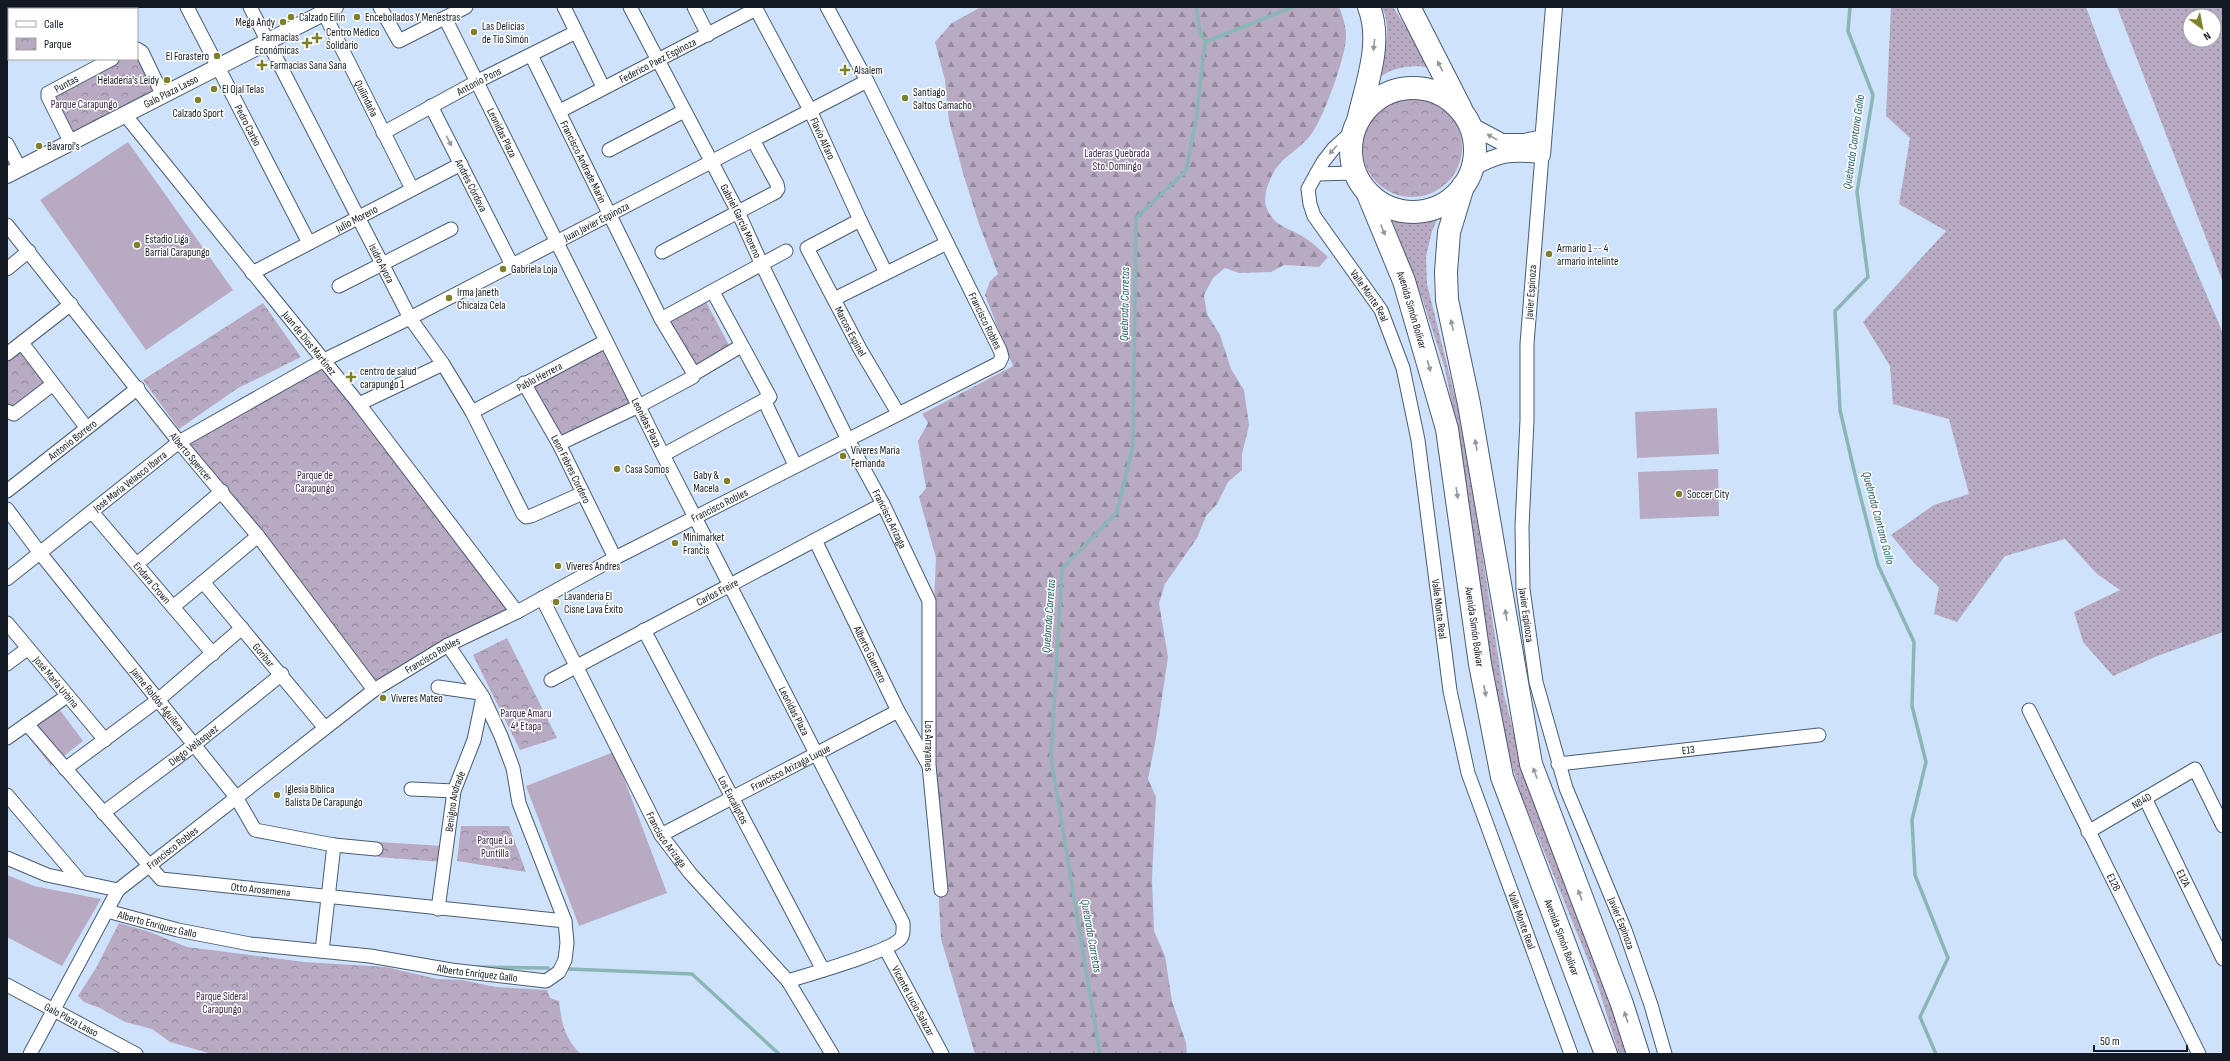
<svg xmlns="http://www.w3.org/2000/svg" width="2230" height="1061" viewBox="0 0 2230 1061" font-family="'Sofia Sans Condensed',sans-serif">
	<style>
		.grass { fill: url(#grass-dots); fill-rule: evenodd }
		.forest { fill: url(#forest-firs) }
		.park { fill: url(#park-crowns) }
		.garden { fill: #b7aac2 }
		.lines { fill: none; stroke-linecap: round; stroke-linejoin: round }
		.stream { stroke: #8ab6b6; stroke-width: 3.5 }
		.minor-casing { stroke: #4a5c71; stroke-width: 15 }
		.tertiary-casing { stroke: #4a5c71; stroke-width: 18 }
		.trunk-casing { stroke: #4a5c71; stroke-width: 24 }
		.minor { stroke: #fff; stroke-width: 13 }
		.tertiary { stroke: #fff; stroke-width: 16 }
		.trunk { stroke: #fff; stroke-width: 22 }
		.oneway { fill: #94989c }
		.poi-dot { fill: #7e802a; stroke: #fff; stroke-width: 1.5 }
		.labels { text-anchor: middle; dominant-baseline: central; stroke-width: 3; stroke-linejoin: round; paint-order: stroke }
		.poi-label { font-size: 11px; fill: #121922; stroke: #fff; text-anchor: start }
		.street-label { font-size: 11px; fill: #121922; stroke: #fff }
		.park-label { font-size: 11px; fill: #351d46; stroke: #fff }
		.water-label { font-size: 12px; font-style: italic; fill: #225e5f; stroke: #fff }
	</style>
	<defs>
		<pattern id="grass-dots" width="8" height="8" patternUnits="userSpaceOnUse"><rect width="8" height="8" fill="#b7aac2"/><path d="M2 2h.1M6 6h.1" fill="none" stroke="#938a9d" stroke-width="1.8" stroke-linecap="round"/></pattern>
		<pattern id="forest-firs" width="22" height="20" patternUnits="userSpaceOnUse"><rect width="22" height="20" fill="#b7aac2"/><path d="M5 1l3.5 6h-7zM16 11l3.5 6h-7z" fill="#938a9d"/></pattern>
		<pattern id="park-crowns" width="20" height="18" patternUnits="userSpaceOnUse"><rect width="20" height="18" fill="#b7aac2"/><path d="M2 6a3 3 0 1 1 6 0M12 15a3 3 0 1 1 6 0" fill="none" stroke="#938a9d"/></pattern>
	</defs>
	<rect width="100%" height="100%" fill="#cee3fb"/>
	<g class="grass">
		<path d="M1382 7H1393L1432 68C1412 64 1393 67 1377 79 1384 56 1393 31 1382 7Z"/>
		<path d="M1891 7H2086L2106 61 2223 333V632L2155 657 2113 676 2083 642 2074 612 2120 590 2097 574 2065 539 2005 556 1957 622 1934 614 1939 587 1915 564 1891 535 1934 505 1969 494 1949 419 1893 404 1890 366 1863 322 1946 231 1899 204 1910 138 1886 116Z"/>
		<path d="M2117 7H2223V282L2221 277ZM2190 16H2214V40H2190Z"/>
		<path d="M1391 217 1415 221 1438 217 1432 231 1426 257 1427 284 1463 429 1504 695 1519 753 1580 915 1628 1054H1619L1596 980 1522 797 1509 756 1492 667 1457 430 1445 369 1422 298Z"/>
	</g>
	<path class="forest" d="M981 7H1339C1343 16 1346 27 1346 36 1347 54 1322 123 1310 136 1292 157 1279 155 1268 185 1265 192 1264 203 1267 209 1274 226 1288 228 1302 236 1311 241 1320 250 1328 257L1319 267 1284 265 1271 272 1239 273 1225 268 1213 278 1204 295 1207 314 1220 335 1231 369 1244 390 1249 425 1242 454V470L1228 482 1217 504 1206 516 1197 538 1165 584 1159 603 1168 657 1156 738 1148 779 1156 797 1152 879 1154 931 1165 956 1172 1001 1186 1043 1187 1054H975L941 939 934 807 927 755 936 558 919 497 926 488 918 441 928 423 922 414 1013 366 985 295 990 281 998 274 979 224 963 173 949 121 945 80 935 42 952 23Z"/>
	<g class="park">
		<path d="M137 51 159 92 72 138 50 95 122 59H137Z"/>
		<circle cx="1412" cy="147" r="50"/>
		<path d="M706 302 731 349 692 370 665 323Z"/>
		<path d="M263 303 301 357 238 388 179 429 143 380Z"/>
		<path d="M603 346 633 402 561 438 531 383Z"/>
		<path d="M22 347 46 384 16 407 7 406V359Z"/>
		<path d="M324 360 517 612 374 690 179 442Z"/>
		<path d="M507 638 557 738 520 750 473 655Z"/>
		<path d="M461 826H509L526 872 457 861Z"/>
		<path d="M378 842 444 846 442 862 378 857Z"/>
		<path d="M119 923 150 932 187 947 304 962 386 967 437 979 462 980 496 987 547 990 550 998 559 1001C561 1021 565 1040 581 1054H212L170 1042 152 1029 125 1022 100 1008 84 1002 78 996 96 968Z"/>
	</g>
	<g class="garden">
		<path d="M128 142 233 290 146 350 40 200Z"/>
		<path d="M1717 408 1719 454 1637 458 1635 412Z"/>
		<path d="M1718 469 1719 516 1640 519 1638 472Z"/>
		<path d="M54 702 83 741 51 766 23 729Z"/>
		<path d="M614 752 667 893 579 926 526 786Z"/>
		<path d="M7 875 34 886 101 899 62 966 7 937Z"/>
	</g>
	<g class="lines">
		<g class="stream">
			<path d="M1850 7 1848 31 1873 95 1857 192 1868 277 1835 311 1840 410 1856 479 1878 565 1914 642 1912 706 1926 762 1912 820 1915 875 1948 958 1920 1017 1936 1054"/>
			<path d="M1205 42 1293 7"/>
			<path d="M476 967 548 968"/>
			<path d="M569 969 692 974 779 1054"/>
			<path d="M1100 1054 1051 758 1062 569 1117 512 1133 446 1136 218 1186 171 1196 120 1205 42 1200 32 1196 7"/>
		</g>
		<defs>
			<g id="minor">
				<path id="s1" d="M187 7 309 243"/>
				<path id="s2" d="M250 7 410 318 443 364 472 412 523 514 526 517 531 516 583 493"/>
				<path id="s3" d="M321 7 412 189"/>
				<path d="M380 7 399 41 466 7"/>
				<path d="M564 7 603 87"/>
				<path id="s4" d="M630 7 738 212 762 265 847 438 883 504 929 601V765L941 890"/>
				<path d="M694 7 708 35"/>
				<path id="s5" d="M755 7 810 110 860 220 886 273"/>
				<path d="M67 9 71 7"/>
				<path id="s6" d="M445 18 663 455 903 923C903 928 904 934 901 938 892 951 807 975 788 981"/>
				<path d="M7 22 9 26"/>
				<path d="M137 49 142 52 163 96"/>
				<path id="s7" d="M531 55 661 319 694 374"/>
				<path id="s8" d="M431 106 512 265"/>
				<path id="s9" d="M560 111 756 9"/>
				<path id="s10" d="M126 116 359 404 517 612"/>
				<path id="s11" d="M1355 129 1334 148 1323 162 1308 189 1310 204 1314 216 1381 310 1403 368 1418 440 1450 691 1468 773 1571 1054"/>
				<path id="s12" d="M383 133 478 81 576 32"/>
				<path id="s13" d="M71 143 48 97V93L112 59"/>
				<path d="M7 144 20 169"/>
				<path d="M609 150 684 111"/>
				<path id="s14" d="M1542 155 1527 344V420L1522 527 1523 589 1536 682 1566 788 1625 930 1651 1005 1665 1054"/>
				<path d="M1316 174 1355 173"/>
				<path id="s15" d="M860 220 807 248 860 349 898 413"/>
				<path id="s16" d="M7 225 179 442 258 536 374 690"/>
				<path d="M662 252 776 192 778 189 777 184 753 140"/>
				<path d="M7 269 29 251"/>
				<path id="s17" d="M252 273 461 164"/>
				<path d="M339 286 451 229"/>
				<path d="M713 292 770 397 764 400 795 465"/>
				<path d="M834 299 947 243"/>
				<path d="M661 319 786 251"/>
				<path d="M22 343 86 427"/>
				<path d="M7 354 71 304"/>
				<path id="s18" d="M524 383 559 444 615 558"/>
				<path d="M359 404 443 364"/>
				<path d="M7 411 14 414 53 384"/>
				<path id="s19" d="M472 412 606 341"/>
				<path d="M559 444 639 406 693 377 694 374 741 346"/>
				<path d="M663 455 764 400"/>
				<path id="s20" d="M7 491 138 388"/>
				<path id="s21" d="M7 509 40 553 236 797 255 830 334 845 376 849"/>
				<path id="s22" d="M92 512 213 654"/>
				<path id="s23" d="M815 540 898 711 928 764"/>
				<path d="M137 564 222 491"/>
				<path id="s24" d="M7 579 179 442 324 360 410 318 867 81"/>
				<path id="s25" d="M203 582 325 728"/>
				<path id="s26" d="M542 598 661 835 690 873 788 981 832 1054"/>
				<path d="M173 607 258 536"/>
				<path id="s27" d="M7 623 105 740"/>
				<path id="s28" d="M644 630 823 970"/>
				<path d="M7 664 27 649"/>
				<path id="s29" d="M551 680 883 504"/>
				<path d="M438 687 480 693"/>
				<path id="s30" d="M2029 710 2199 1054"/>
				<path id="s31" d="M27 724 161 879 565 921"/>
				<path d="M7 738 67 696"/>
				<path id="s32" d="M1558 764 1819 735"/>
				<path d="M65 769 158 700 242 628"/>
				<path d="M411 789 454 791"/>
				<path d="M7 795 80 881"/>
				<path id="s33" d="M2145 798 2223 959"/>
				<path id="s34" d="M103 813 194 745 282 674"/>
				<path id="s35" d="M2088 832 2195 769 2223 826"/>
				<path id="s36" d="M661 835 898 711"/>
				<path d="M7 858 47 875 118 890"/>
				<path id="s37" d="M438 909 454 791 474 740 483 697"/>
				<path id="s38" d="M107 911 178 930 250 944 370 956 451 970 546 981 559 972 565 960 567 943 565 921 519 803 513 768 501 736 483 697 448 645"/>
				<path id="s39" d="M885 948 942 1054"/>
				<path d="M322 951 334 845"/>
				<path id="s40" d="M7 985 136 1054"/>
				<path id="s41" d="M30 1054 118 890 374 690 448 645 517 612 615 558 999 363 1002 357 1000 350 867 81 827 7"/>
			</g>
			<g id="tertiary">
				<path d="M1470 125 1502 142H1524L1543 138"/>
				<path d="M1472 168C1501 153 1509 152 1542 155L1554 7"/>
				<path id="s42" d="M7 175 335 7"/>
			</g>
			<g id="trunk">
				<path d="M1409 7 1461 109"/>
				<circle cx="1413" cy="150" r="62"/>
				<path d="M1358 121C1366 85 1383 43 1369 7"/>
				<path d="M1463 186 1449 232 1446 272 1447 300 1469 404 1531 764 1622 1004 1638 1054"/>
				<path id="s43" d="M1368 194 1404 281 1447 429 1480 664 1502 777 1606 1054"/>
			</g>
		</defs>
		<use href="#minor" class="minor-casing"/>
		<use href="#tertiary" class="tertiary-casing"/>
		<use href="#trunk" class="trunk-casing"/>
		<use href="#minor" class="minor"/>
		<use href="#tertiary" class="tertiary"/>
		<use href="#trunk" class="trunk"/>
	</g>
	<defs><path id="oneway-solid" d="M-6-.8H1V-3.2L6.5 0L1 3.2V.8H-6Z"/></defs>
	<g class="oneway">
		<use href="#oneway-solid" transform="translate(1374 45) rotate(96)"/>
		<use href="#oneway-solid" transform="translate(1440 66) rotate(-116)"/>
		<use href="#oneway-solid" transform="translate(1492 137) rotate(-151)"/>
		<use href="#oneway-solid" transform="translate(449 141) rotate(62)"/>
		<use href="#oneway-solid" transform="translate(1333 150) rotate(132)"/>
		<use href="#oneway-solid" transform="translate(1383 230) rotate(68)"/>
		<use href="#oneway-solid" transform="translate(1452 325) rotate(-102)"/>
		<use href="#oneway-solid" transform="translate(1429 366) rotate(74)"/>
		<use href="#oneway-solid" transform="translate(1476 445) rotate(-100)"/>
		<use href="#oneway-solid" transform="translate(1457 493) rotate(81)"/>
		<use href="#oneway-solid" transform="translate(1506 615) rotate(-99)"/>
		<use href="#oneway-solid" transform="translate(1485 691) rotate(79)"/>
		<use href="#oneway-solid" transform="translate(1535 773) rotate(-110)"/>
		<use href="#oneway-solid" transform="translate(1580 895) rotate(-110)"/>
		<use href="#oneway-solid" transform="translate(1626 1017) rotate(-108)"/>
	</g>
	<g class="poi-dot">
		<circle cx="291" cy="17" r="4"/>
		<circle cx="357" cy="17" r="4"/>
		<circle cx="283" cy="22" r="4"/>
		<circle cx="474" cy="32" r="4"/>
		<path d="M315 32h4v4h4v4h-4v4h-4v-4h-4v-4h4z"/>
		<path d="M305 37h4v4h4v4h-4v4h-4v-4h-4v-4h4z"/>
		<circle cx="217" cy="56" r="4"/>
		<path d="M260 59h4v4h4v4h-4v4h-4v-4h-4v-4h4z"/>
		<path d="M843 64h4v4h4v4h-4v4h-4v-4h-4v-4h4z"/>
		<circle cx="167" cy="80" r="4"/>
		<circle cx="214" cy="89" r="4"/>
		<circle cx="905" cy="98" r="4"/>
		<circle cx="198" cy="100" r="4"/>
		<circle cx="39" cy="146" r="4"/>
		<circle cx="137" cy="245" r="4"/>
		<circle cx="1549" cy="254" r="4"/>
		<circle cx="503" cy="269" r="4"/>
		<circle cx="449" cy="298" r="4"/>
		<path d="M349 371h4v4h4v4h-4v4h-4v-4h-4v-4h4z"/>
		<circle cx="843" cy="456" r="4"/>
		<circle cx="617" cy="469" r="4"/>
		<circle cx="727" cy="481" r="4"/>
		<circle cx="1679" cy="494" r="4"/>
		<circle cx="675" cy="543" r="4"/>
		<circle cx="558" cy="566" r="4"/>
		<circle cx="556" cy="602" r="4"/>
		<circle cx="383" cy="698" r="4"/>
		<circle cx="277" cy="795" r="4"/>
	</g>
	<g class="labels">
		<g class="poi-label">
			<text x="299" y="17">Calzado Eilin</text>
			<text x="365" y="17">Encebollados Y Menestras</text>
			<text x="275" y="22" text-anchor="end">Mega Andy</text>
			<text x="482" y="26">Las Delicias<tspan x="482" dy="13">de Tio Simón</tspan></text>
			<text x="326" y="32">Centro Médico<tspan x="326" dy="13">Solidario</tspan></text>
			<text x="299" y="37" text-anchor="end">Farmacias<tspan x="299" dy="13">Económicas</tspan></text>
			<text x="209" y="56" text-anchor="end">El Forastero</text>
			<text x="270" y="65">Farmacias Sana Sana</text>
			<text x="854" y="70">Alsalem</text>
			<text x="159" y="80" text-anchor="end">Heladeria's Leidy</text>
			<text x="222" y="89">El Ojal Telas</text>
			<text x="913" y="92">Santiago<tspan x="913" dy="13">Saltos Camacho</tspan></text>
			<text x="198" y="113" text-anchor="middle">Calzado Sport</text>
			<text x="47" y="146">Bavaroi's</text>
			<text x="145" y="239">Estadio Liga<tspan x="145" dy="13">Barrial Carapungo</tspan></text>
			<text x="1557" y="248">Armario 1 -- 4<tspan x="1557" dy="13">armario intelinte</tspan></text>
			<text x="511" y="269">Gabriela Loja</text>
			<text x="457" y="292">Irma Janeth<tspan x="457" dy="13">Chicaiza Cela</tspan></text>
			<text x="360" y="371">centro de salud<tspan x="360" dy="13">carapungo 1</tspan></text>
			<text x="851" y="450">Viveres María<tspan x="851" dy="13">Fernanda</tspan></text>
			<text x="625" y="469">Casa Somos</text>
			<text x="719" y="475" text-anchor="end">Gaby &amp;<tspan x="719" dy="13">Macela</tspan></text>
			<text x="1687" y="494">Soccer City</text>
			<text x="683" y="537">Minimarket<tspan x="683" dy="13">Francis</tspan></text>
			<text x="566" y="566">Viveres Andres</text>
			<text x="564" y="596">Lavandería El<tspan x="564" dy="13">Cisne Lava Éxito</tspan></text>
			<text x="391" y="698">Viveres Mateo</text>
			<text x="285" y="789">Iglesia Biblica<tspan x="285" dy="13">Balista De Carapungo</tspan></text>
		</g>
		<g class="street-label">
			<text stroke="none"><textPath href="#s9" startOffset="110">Federico Paez Espinoza</textPath></text>
			<text stroke="none"><textPath href="#s12" startOffset="109">Antonio Pons</textPath></text>
			<text stroke="none"><textPath href="#s13" startOffset="76">Puntas</textPath></text>
			<text stroke="none"><textPath href="#s42" startOffset="184">Galo Plaza Lasso</textPath></text>
			<text stroke="none"><textPath href="#s3" startOffset="102">Quilindaña</textPath></text>
			<text stroke="none"><textPath href="#s1" startOffset="133">Pedro Carbo</textPath></text>
			<text stroke="none"><textPath href="#s6" startOffset="128">Leonidas Plaza</textPath></text>
			<text stroke="none"><textPath href="#s5" startOffset="148">Flavio Alfaro</textPath></text>
			<text stroke="none"><textPath href="#s7" startOffset="119">Francisco Andrade Marin</textPath></text>
			<text stroke="none"><textPath href="#s8" startOffset="89">Andrés Córdova</textPath></text>
			<text stroke="none"><textPath href="#s17" startOffset="118">Julio Moreno</textPath></text>
			<text stroke="none"><textPath href="#s24" startOffset="692">Juan Javier Espinoza</textPath></text>
			<text stroke="none"><textPath href="#s4" startOffset="241">Gabriel García Moreno</textPath></text>
			<text stroke="none"><textPath href="#s2" startOffset="288">Isidro Ayora</textPath></text>
			<text transform="translate(1531 292) rotate(-86)">Javier Espinoza</text>
			<text stroke="none"><textPath href="#s11" startOffset="202">Valle Monte Real</textPath></text>
			<text stroke="none"><textPath href="#s43" startOffset="124">Avenida Simón Bolívar</textPath></text>
			<text transform="translate(985 321) rotate(64)">Francisco Robles</text>
			<text stroke="none"><textPath href="#s15" startOffset="154">Marcos Espinel</textPath></text>
			<text stroke="none"><textPath href="#s10" startOffset="292">Juan de Dios Martínez</textPath></text>
			<text stroke="none"><textPath href="#s19" startOffset="76">Pablo Herrera</textPath></text>
			<text stroke="none"><textPath href="#s6" startOffset="452">Leonidas Plaza</textPath></text>
			<text stroke="none"><textPath href="#s20" startOffset="83">Antonio Borrero</textPath></text>
			<text stroke="none"><textPath href="#s16" startOffset="296">Alberto Spencer</textPath></text>
			<text stroke="none"><textPath href="#s18" startOffset="98">Leon Febres Cordero</textPath></text>
			<text stroke="none"><textPath href="#s24" startOffset="157">José María Velasco Ibarra</textPath></text>
			<text stroke="none"><textPath href="#s41" startOffset="903">Francisco Robles</textPath></text>
			<text stroke="none"><textPath href="#s4" startOffset="574">Francisco Arizaga</textPath></text>
			<text stroke="none"><textPath href="#s22" startOffset="93">Endara Crown</textPath></text>
			<text stroke="none"><textPath href="#s29" startOffset="188">Carlos Freire</textPath></text>
			<text stroke="none"><textPath href="#s11" startOffset="526">Valle Monte Real</textPath></text>
			<text stroke="none"><textPath href="#s14" startOffset="461">Javier Espinoza</textPath></text>
			<text stroke="none"><textPath href="#s43" startOffset="448">Avenida Simón Bolívar</textPath></text>
			<text stroke="none"><textPath href="#s25" startOffset="95">Goribar</textPath></text>
			<text stroke="none"><textPath href="#s23" startOffset="127">Alberto Guerrero</textPath></text>
			<text stroke="none"><textPath href="#s41" startOffset="579">Francisco Robles</textPath></text>
			<text stroke="none"><textPath href="#s27" startOffset="77">José María Urbina</textPath></text>
			<text stroke="none"><textPath href="#s21" startOffset="243">Jaime Roldós Aguilera</textPath></text>
			<text stroke="none"><textPath href="#s6" startOffset="776">Leonidas Plaza</textPath></text>
			<text stroke="none"><textPath href="#s34" startOffset="113">Diego Velásquez</textPath></text>
			<text stroke="none"><textPath href="#s4" startOffset="810">Los Arrayanes</textPath></text>
			<text stroke="none"><textPath href="#s32" startOffset="131">E13</textPath></text>
			<text stroke="none"><textPath href="#s36" startOffset="146">Francisco Arizaga Luque</textPath></text>
			<text stroke="none"><textPath href="#s28" startOffset="192">Los Eucaliptos</textPath></text>
			<text stroke="none"><textPath href="#s35" startOffset="62">N84D</textPath></text>
			<text stroke="none"><textPath href="#s37" startOffset="109">Benigno Andrade</textPath></text>
			<text stroke="none"><textPath href="#s26" startOffset="272">Francisco Arizaga</textPath></text>
			<text stroke="none"><textPath href="#s41" startOffset="255">Francisco Robles</textPath></text>
			<text stroke="none"><textPath href="#s33" startOffset="89">E12A</textPath></text>
			<text stroke="none"><textPath href="#s30" startOffset="192">E12B</textPath></text>
			<text stroke="none"><textPath href="#s31" startOffset="305">Otto Arosemena</textPath></text>
			<text stroke="none"><textPath href="#s11" startOffset="850">Valle Monte Real</textPath></text>
			<text stroke="none"><textPath href="#s38" startOffset="52">Alberto Enríquez Gallo</textPath></text>
			<text stroke="none"><textPath href="#s14" startOffset="785">Javier Espinoza</textPath></text>
			<text stroke="none"><textPath href="#s43" startOffset="772">Avenida Simón Bolívar</textPath></text>
			<text stroke="none"><textPath href="#s38" startOffset="376">Alberto Enríquez Gallo</textPath></text>
			<text stroke="none"><textPath href="#s39" startOffset="60">Vicente Lucio Salazar</textPath></text>
			<text stroke="none"><textPath href="#s40" startOffset="73">Galo Plaza Lasso</textPath></text>
		</g>
		<g class="park-label">
			<text x="84" y="104">Parque Carapungo</text>
			<text x="1117" y="153">Laderas Quebrada<tspan x="1117" dy="13">Sto. Domingo</tspan></text>
			<text x="315" y="475">Parque de<tspan x="315" dy="13">Carapungo</tspan></text>
			<text x="526" y="713">Parque Amaru<tspan x="526" dy="13">4ª Etapa</tspan></text>
			<text x="495" y="840">Parque La<tspan x="495" dy="13">Puntilla</tspan></text>
			<text x="222" y="996">Parque Sideral<tspan x="222" dy="13">Carapungo</tspan></text>
		</g>
		<g class="water-label">
			<text transform="translate(1854 142) rotate(-82)">Quebrada Cantana Gallo</text>
			<text transform="translate(1125 304) rotate(-89)">Quebrada Carretas</text>
			<text transform="translate(1878 518) rotate(75)">Quebrada Cantana Gallo</text>
			<text transform="translate(1049 616) rotate(-86)">Quebrada Carretas</text>
			<text transform="translate(1091 936) rotate(80)">Quebrada Carretas</text>
		</g>
	</g>
	<rect width="2230" height="1061" fill="none" stroke="#121922" stroke-width="16"/>
	<rect x="8" y="8" width="130" height="52" fill="#ffffff" stroke="#a0a3a7"/>
	<rect x="16" y="21" width="20" height="6" fill="#ffffff" stroke="#a0a3a7"/>
	<text x="44" y="28" font-size="12" fill="#121922">Calle</text>
	<rect x="16" y="38" width="20" height="12" fill="url(#park-crowns)" stroke="#a0a3a7"/>
	<text x="44" y="48" font-size="12" fill="#121922">Parque</text>
	<g transform="translate(2202 28) rotate(148)"><circle r="19" fill="#ffffff" stroke="#a0a3a7"/>
	<path d="M0-3L7 15L0 10L-7 15Z" fill="#7e802a"/>
	<text y="-6" font-size="11" font-weight="bold" text-anchor="middle" fill="#121922">N</text>
	</g>
	<path d="M2094 1045v6h93v-6" fill="none" stroke="#121922" stroke-width="2"/>
	<text x="2100" y="1045" font-size="12" fill="#121922" stroke="#ffffff" stroke-width="3" paint-order="stroke">50 m</text>
</svg>
